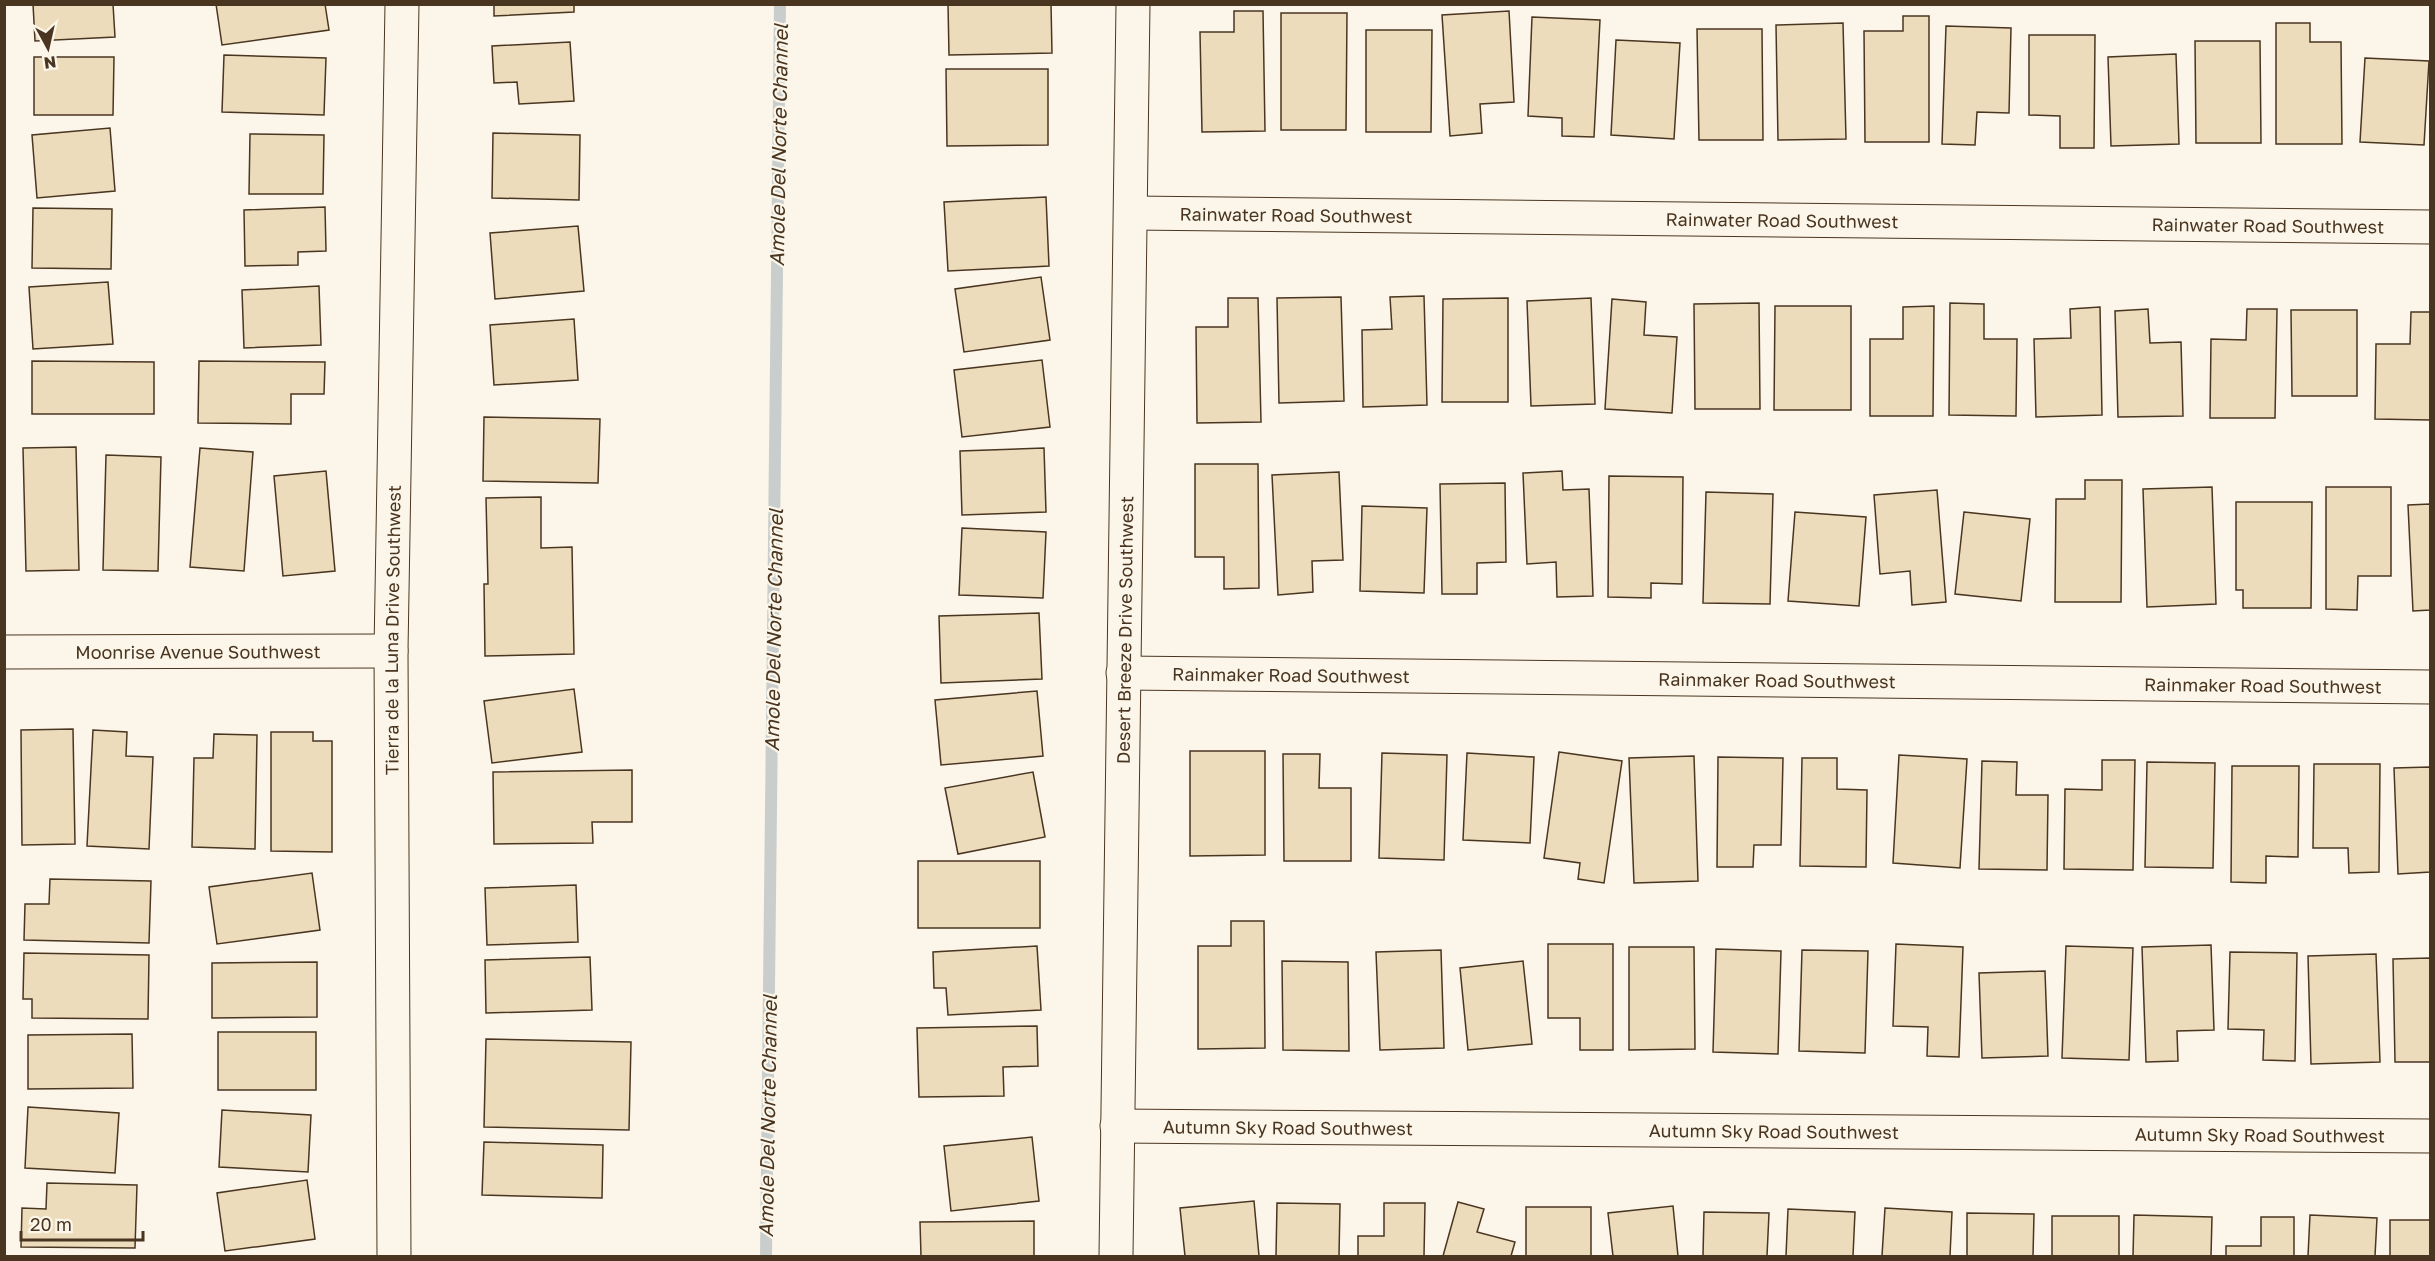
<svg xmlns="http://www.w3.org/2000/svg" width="2435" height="1261" viewBox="0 0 2435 1261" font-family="'Golos Text',sans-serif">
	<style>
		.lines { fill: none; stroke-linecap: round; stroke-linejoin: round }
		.stream { stroke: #c9cecd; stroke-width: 12 }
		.building { fill: #ecdcbc; stroke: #4a3520; stroke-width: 1.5 }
		.street-casing { stroke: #4a3520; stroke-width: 35 }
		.street { stroke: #fbf6e9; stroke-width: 33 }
		.labels { text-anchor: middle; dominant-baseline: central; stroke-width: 4.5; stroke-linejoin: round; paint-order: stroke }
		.street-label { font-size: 18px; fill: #4a3520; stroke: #fbf6e9 }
		.water-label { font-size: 20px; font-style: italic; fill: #4a3520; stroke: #fbf6e9 }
	</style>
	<rect width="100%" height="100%" fill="#fbf6e9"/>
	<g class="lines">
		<path class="stream" d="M766 1256 780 4"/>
	</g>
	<g class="building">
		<path d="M33 4H113L115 37 35 41Z"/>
		<path d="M216 4H325L329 30 222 45Z"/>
		<path d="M494 4H574V12L494 16Z"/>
		<path d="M948 4H1051L1052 53 949 55Z"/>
		<path d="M1234 11H1263L1265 131 1202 132 1200 32H1234Z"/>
		<path d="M1509 11 1514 102 1480 104 1482 133 1450 136 1442 15Z"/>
		<path d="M1281 13H1347L1346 130H1281Z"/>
		<path d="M1903 16H1929V142H1865L1864 31H1903Z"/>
		<path d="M1532 17 1600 20 1594 137 1562 136V118L1528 116Z"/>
		<path d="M1843 23 1846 139 1778 140 1776 25Z"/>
		<path d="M2276 23H2310V42H2341L2342 144H2276Z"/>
		<path d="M1946 26 2011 28 2009 113 1977 112 1975 145 1942 144Z"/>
		<path d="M1697 29H1762L1763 140H1699Z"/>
		<path d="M1366 30H1432L1431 132H1366Z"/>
		<path d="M2029 35H2095L2094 148H2060V116L2029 115Z"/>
		<path d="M1616 40 1680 43 1674 139 1611 135Z"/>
		<path d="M2195 41H2260L2261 143H2196Z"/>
		<path d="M570 42 574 101 519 104 517 82 494 83 492 46Z"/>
		<path d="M2176 54 2179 144 2111 146 2108 57Z"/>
		<path d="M224 55 326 58 324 115 222 112Z"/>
		<path d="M34 57H114L113 115H34Z"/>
		<path d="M2365 58 2429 61 2424 145 2360 142Z"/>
		<path d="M946 69H1048V145L947 146Z"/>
		<path d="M110 128 115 191 37 198 32 135Z"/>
		<path d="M493 133 580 135 579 200 492 198Z"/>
		<path d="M250 134 324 135 323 194H249Z"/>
		<path d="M1046 197 1049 266 948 271 944 202Z"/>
		<path d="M325 207 326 251 298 252V265L245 266 244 210Z"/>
		<path d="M33 208 112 209 111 269 32 268Z"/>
		<path d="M578 226 584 291 495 299 490 233Z"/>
		<path d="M1041 277 1050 340 964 352 955 289Z"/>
		<path d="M108 282 113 344 33 349 29 287Z"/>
		<path d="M319 286 321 345 244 348 242 290Z"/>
		<path d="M1424 296 1427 405 1363 407 1362 330 1392 329 1390 297Z"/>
		<path d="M1341 297 1344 401 1279 403 1277 298Z"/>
		<path d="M1228 298H1258L1261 422 1197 423 1196 327H1228Z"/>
		<path d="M1508 298V402H1442L1443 299Z"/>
		<path d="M1591 298 1595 404 1531 406 1527 301Z"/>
		<path d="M1612 299 1646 302 1644 335 1677 337 1672 413 1605 409Z"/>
		<path d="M1759 303 1760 409H1695L1694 304Z"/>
		<path d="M1950 303 1984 304V339H2017L2016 416 1949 415Z"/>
		<path d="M1775 306H1851V410H1774Z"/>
		<path d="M1934 306 1933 416H1870V339H1903V307Z"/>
		<path d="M2100 307 2102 415 2036 417 2034 339 2071 338 2070 309Z"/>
		<path d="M2148 309 2150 343 2181 342 2183 416 2118 417 2115 311Z"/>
		<path d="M2247 309H2277L2275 418H2210L2211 339 2246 340Z"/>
		<path d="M2291 310H2357V396H2292Z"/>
		<path d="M2411 312H2430V420L2375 419 2376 344H2410Z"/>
		<path d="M574 319 578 380 494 385 490 325Z"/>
		<path d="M1042 360 1050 427 962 437 954 370Z"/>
		<path d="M32 361 154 362V414H32Z"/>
		<path d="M199 361 325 362 324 394H291V424L198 423Z"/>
		<path d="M484 417 600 419 598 483 483 481Z"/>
		<path d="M76 447 79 570 26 571 23 448Z"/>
		<path d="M200 448 253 452 244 571 190 567Z"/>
		<path d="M1044 448 1046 512 962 515 960 451Z"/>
		<path d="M106 455 161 457 158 571 103 570Z"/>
		<path d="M1195 464H1258L1259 588 1224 589V557H1195Z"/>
		<path d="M326 471 335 571 283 576 274 476Z"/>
		<path d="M1562 471 1563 490 1589 489 1593 596 1557 597 1556 562 1527 564 1523 473Z"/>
		<path d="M1339 472 1343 560 1312 561 1313 592 1278 595 1272 475Z"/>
		<path d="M1609 476 1683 477 1682 584 1651 583V598L1608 597Z"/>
		<path d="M2085 480H2122L2121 602H2055L2056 499H2085Z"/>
		<path d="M1505 483 1506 562 1477 563V594H1442L1440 484Z"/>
		<path d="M2212 487 2216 604 2147 607 2143 489Z"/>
		<path d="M2326 487H2391V576H2358L2357 610 2326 609Z"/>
		<path d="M1937 490 1946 602 1912 605 1910 571 1880 574 1874 495Z"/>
		<path d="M1706 492 1773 494 1770 604 1703 603Z"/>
		<path d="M541 497V548L572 547 574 654 485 656 484 584H488L486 498Z"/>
		<path d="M2236 502H2312L2311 608H2243V590H2236Z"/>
		<path d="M2430 504V610L2413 611 2408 505Z"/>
		<path d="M1362 506 1427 508 1424 593 1360 591Z"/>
		<path d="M1795 512 1866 517 1859 606 1788 601Z"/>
		<path d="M1964 512 2030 519 2021 601 1955 594Z"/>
		<path d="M962 528 1046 532 1043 598 959 595Z"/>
		<path d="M1039 613 1042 679 941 683 939 616Z"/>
		<path d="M574 689 582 752 492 763 484 701Z"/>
		<path d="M1037 691 1043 756 941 765 935 700Z"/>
		<path d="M73 729 75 844 22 845 21 730Z"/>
		<path d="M93 730 127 732 126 756 153 757 149 849 87 846Z"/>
		<path d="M271 732H313V741H332V852L271 851Z"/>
		<path d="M214 734 257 735 255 849 192 847 194 758H213Z"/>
		<path d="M1190 751H1265V855L1190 856Z"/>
		<path d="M1559 752 1622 761 1604 883 1578 879 1580 863 1544 858Z"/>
		<path d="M1382 753 1447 755 1444 860 1379 858Z"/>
		<path d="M1467 753 1534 757 1530 843 1463 840Z"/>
		<path d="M1283 754H1320L1319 788H1351V861H1284Z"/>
		<path d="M1899 755 1967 759 1960 868 1893 863Z"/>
		<path d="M1694 756 1698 881 1634 883 1629 758Z"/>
		<path d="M1718 757 1783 758 1781 845H1754L1753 867H1717Z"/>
		<path d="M1802 758H1837V789L1867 790 1866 867 1800 866Z"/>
		<path d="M2102 760H2135L2133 870 2064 869 2065 789 2102 790Z"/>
		<path d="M1982 761 2017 762 2016 795H2048L2047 870 1979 869Z"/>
		<path d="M2147 762 2215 763 2213 868 2145 867Z"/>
		<path d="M2314 764H2380L2379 872 2349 873 2348 848H2313Z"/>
		<path d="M2232 766H2299L2298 857 2266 856V883L2231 882Z"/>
		<path d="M2430 767V872L2398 874 2394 768Z"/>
		<path d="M632 770V822H592L593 843 494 844 493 772Z"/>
		<path d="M1033 772 1045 837 958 854 945 788Z"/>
		<rect x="918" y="861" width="122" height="67"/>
		<path d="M312 873 320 930 217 944 209 887Z"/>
		<path d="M50 879 151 881 149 943 24 940 25 904H49Z"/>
		<path d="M576 885 578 942 487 945 485 888Z"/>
		<path d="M1231 921H1264L1265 1048 1198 1049V946H1231Z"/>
		<path d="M1548 944H1613V1050H1580V1018H1548Z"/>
		<path d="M1896 944 1963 947 1959 1057 1927 1056 1928 1027 1893 1026Z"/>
		<path d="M2211 945 2214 1030 2177 1031 2178 1061 2146 1062 2142 947Z"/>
		<path d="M1037 946 1041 1010 948 1015 946 988H934L933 952Z"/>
		<path d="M2066 946 2133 948 2129 1060 2062 1058Z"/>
		<path d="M1629 947H1694L1695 1049 1629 1050Z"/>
		<path d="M1716 949 1781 951 1778 1054 1713 1052Z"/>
		<path d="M1441 950 1444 1048 1380 1050 1376 952Z"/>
		<path d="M1802 950 1868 951 1865 1053 1799 1051Z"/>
		<path d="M2230 952 2297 953 2295 1061 2263 1060 2264 1030 2228 1029Z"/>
		<path d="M24 953 149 955 148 1019 32 1018V999H23Z"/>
		<path d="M2376 954 2380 1062 2311 1064 2308 956Z"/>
		<path d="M590 957 592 1010 486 1013 485 960Z"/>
		<path d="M2430 958V1062H2395L2393 959Z"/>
		<path d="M1282 961 1348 962 1349 1051 1283 1050Z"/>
		<path d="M1523 961 1532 1044 1468 1050 1460 968Z"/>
		<path d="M317 962V1017L212 1018V963Z"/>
		<path d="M2045 971 2048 1056 1982 1058 1979 973Z"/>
		<path d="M1037 1026 1038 1066 1003 1067 1004 1096 919 1097 917 1028Z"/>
		<rect x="218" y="1032" width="98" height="58"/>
		<path d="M132 1034 133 1088 28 1089V1035Z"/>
		<path d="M486 1039 631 1042 629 1130 484 1127Z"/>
		<path d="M28 1107 119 1113 115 1173 25 1168Z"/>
		<path d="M222 1110 311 1115 308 1172 219 1167Z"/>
		<path d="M1032 1137 1039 1201 951 1211 944 1146Z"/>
		<path d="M484 1142 603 1145 602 1198 482 1195Z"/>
		<path d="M307 1180 315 1239 225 1251 217 1193Z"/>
		<path d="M47 1183 137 1185 135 1248 21 1247 22 1208 46 1209Z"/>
		<path d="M1254 1201 1259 1256H1185L1180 1208Z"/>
		<path d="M1458 1202 1484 1209 1477 1232 1515 1242 1511 1256H1443Z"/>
		<path d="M1277 1203 1340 1204 1339 1256H1276Z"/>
		<path d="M1384 1203H1425L1424 1256H1358V1236H1384Z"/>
		<path d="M1673 1206 1678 1256H1613L1608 1213Z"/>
		<rect x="1526" y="1207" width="65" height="49"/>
		<path d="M1885 1208 1952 1212 1950 1256H1882Z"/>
		<path d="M1788 1209 1855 1212 1853 1256H1786Z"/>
		<path d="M1704 1212 1769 1213 1767 1256H1703Z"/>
		<path d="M1967 1213 2034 1214 2033 1256H1967Z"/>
		<path d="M2134 1215 2212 1217 2211 1256H2133Z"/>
		<path d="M2310 1215 2377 1218 2375 1256H2308Z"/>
		<rect x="2052" y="1216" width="67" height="40"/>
		<path d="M2261 1217H2294V1256H2226V1246H2261Z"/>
		<rect x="2390" y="1220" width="40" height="36"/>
		<path d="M1034 1221V1256H921L920 1222Z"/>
	</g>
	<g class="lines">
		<defs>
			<g id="street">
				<path id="s1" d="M1132 213 2430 227"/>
				<path id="s2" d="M4 652 391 651"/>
				<path id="s3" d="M1123 673 2430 687"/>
				<path id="s4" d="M1117 1126 2430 1136"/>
				<path id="s5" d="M394 1256 391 651 402 4"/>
				<path id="s6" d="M1116 1256 1133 4"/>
			</g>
		</defs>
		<use href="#street" class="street-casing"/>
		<use href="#street" class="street"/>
	</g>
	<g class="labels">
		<g class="street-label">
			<text stroke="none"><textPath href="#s1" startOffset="164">Rainwater Road Southwest</textPath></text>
			<text stroke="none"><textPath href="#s1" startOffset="650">Rainwater Road Southwest</textPath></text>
			<text stroke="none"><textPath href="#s1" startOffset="1136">Rainwater Road Southwest</textPath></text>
			<text stroke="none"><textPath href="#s5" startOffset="626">Tierra de la Luna Drive Southwest</textPath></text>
			<text stroke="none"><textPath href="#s6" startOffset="626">Desert Breeze Drive Southwest</textPath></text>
			<text stroke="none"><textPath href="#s2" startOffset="194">Moonrise Avenue Southwest</textPath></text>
			<text stroke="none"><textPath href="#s3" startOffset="168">Rainmaker Road Southwest</textPath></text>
			<text stroke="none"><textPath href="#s3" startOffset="654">Rainmaker Road Southwest</textPath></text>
			<text stroke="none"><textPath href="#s3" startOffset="1140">Rainmaker Road Southwest</textPath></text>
			<text stroke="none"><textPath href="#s4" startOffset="171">Autumn Sky Road Southwest</textPath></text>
			<text stroke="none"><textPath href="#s4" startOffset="657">Autumn Sky Road Southwest</textPath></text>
			<text stroke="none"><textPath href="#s4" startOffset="1143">Autumn Sky Road Southwest</textPath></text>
		</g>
		<g class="water-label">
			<text transform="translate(778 145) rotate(-89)">Amole Del Norte Channel</text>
			<text transform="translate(773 630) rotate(-89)">Amole Del Norte Channel</text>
			<text transform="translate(767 1116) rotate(-89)">Amole Del Norte Channel</text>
		</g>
	</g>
	<rect width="2435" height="1261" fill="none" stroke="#4a3520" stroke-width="12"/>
	<g transform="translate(48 48) rotate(172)" stroke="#fbf6e9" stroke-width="4.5" paint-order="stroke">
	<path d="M0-4.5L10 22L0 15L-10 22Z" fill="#4a3520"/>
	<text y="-9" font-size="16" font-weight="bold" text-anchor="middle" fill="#4a3520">N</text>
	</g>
	<path d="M21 1231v9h122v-9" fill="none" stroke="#4a3520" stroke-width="3"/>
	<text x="30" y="1231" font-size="18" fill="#4a3520" stroke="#fbf6e9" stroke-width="4.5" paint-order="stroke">20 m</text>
</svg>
